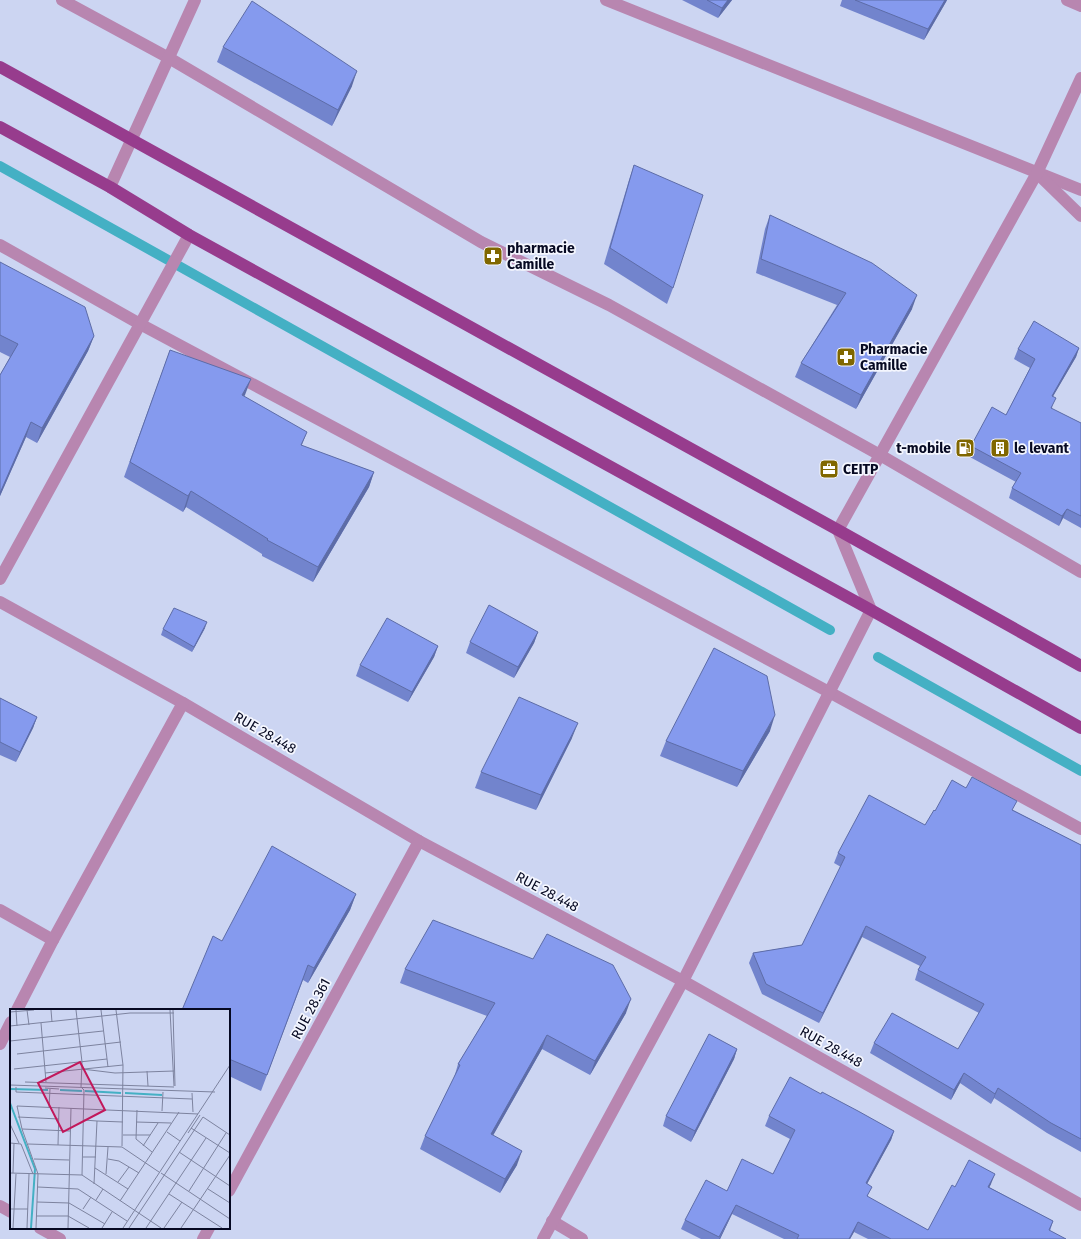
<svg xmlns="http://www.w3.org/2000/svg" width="1081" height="1239" viewBox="0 0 1081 1239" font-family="'Fira Sans',sans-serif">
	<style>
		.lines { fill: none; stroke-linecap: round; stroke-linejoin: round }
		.stream { stroke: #44b0c4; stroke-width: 10 }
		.street { stroke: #b886b0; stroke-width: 12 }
		.primary { stroke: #973c8d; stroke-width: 12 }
		.wall { fill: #7284cd }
		.shaded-wall { fill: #5d6ca7 }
		.building { fill: #859aee; stroke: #5d6ca7 }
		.labels { text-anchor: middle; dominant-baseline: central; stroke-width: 3.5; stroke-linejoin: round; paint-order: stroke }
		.poi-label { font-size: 14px; font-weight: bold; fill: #060922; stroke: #f4f6fe; text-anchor: start }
		.street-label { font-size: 14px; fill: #060922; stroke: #f4f6fe }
		.inset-river { fill: none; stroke: #44b0c4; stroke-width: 2 }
		.inset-road { fill: none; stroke: #7d839f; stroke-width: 1 }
		.view { fill: #c2185b; fill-opacity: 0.15; stroke: #c2185b; stroke-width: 2 }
		.inset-edge { fill: none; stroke: #060922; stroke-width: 2 }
	</style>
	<rect width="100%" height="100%" fill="#ccd5f2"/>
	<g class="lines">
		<g class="stream">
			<path d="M0 166 830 630"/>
			<path d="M878 657 1081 771"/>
		</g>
		<g class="street">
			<path d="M62 0 169 58 481 242 609 305 880 455 1081 572"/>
			<path d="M606 0 1081 190"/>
			<path d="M1067 0 1081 6"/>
			<path d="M1041 177 1081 216"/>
			<path d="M110 187 195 0"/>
			<path d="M0 245 140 324 829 692 1081 829"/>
			<path d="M0 579 189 235"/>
			<path d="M0 602 183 703 419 841 683 981 1081 1205"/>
			<path d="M0 910 53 940"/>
			<path d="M17 1010 53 940 183 703"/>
			<path d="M0 1044 11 1022"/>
			<path d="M229 1191 419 841"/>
			<path d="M0 1206 11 1212"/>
			<path d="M552 1221 582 1239"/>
			<path d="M40 1228 60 1239"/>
			<path d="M203 1239 209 1228"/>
			<path d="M543 1239 683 981 871 610 838 530 1037 173 1081 78"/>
		</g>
		<g class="primary">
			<path d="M0 67 838 530 1081 666"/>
			<path d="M0 127 110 187 189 235 871 610 1081 728"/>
		</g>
	</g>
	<g class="wall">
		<path d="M682 0H732L718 18Z"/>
		<path d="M842 0H947L924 40 840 6Z"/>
		<path d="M223 47 352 86 332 126 217 62Z"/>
		<path d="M634 165 673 288 667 304 604 264 629 180Z"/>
		<path d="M770 215 912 309 856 409 795 377 801 363 837 305 756 273 765 229Z"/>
		<path d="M0 262 94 336 88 351 37 443 26 437 0 496V375L10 357 0 352Z"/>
		<path d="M1079 348 1076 357 1053 396 1052 409 1081 423V528L1063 518 1059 526 1009 498 1012 488 1016 482 968 456 971 446 1006 415 1030 368 1014 359 1018 349Z"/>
		<path d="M170 350 244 396 302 446 374 472 369 487 313 582 262 556V554L186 507 183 512 124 477Z"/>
		<path d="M205 628 192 652 161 635 163 629Z"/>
		<path d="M538 632 534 643 514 678 466 653 470 642Z"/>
		<path d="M438 646 434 657 408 702 356 676 360 665Z"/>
		<path d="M0 698 37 717 33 728 16 762 0 755Z"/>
		<path d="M770 731 737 787 660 756 666 741Z"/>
		<path d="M572 738 536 810 475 788 481 772Z"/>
		<path d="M966 788 1013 810 1081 845V1152L1047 1133 994 1098 991 1104 960 1083 951 1100 870 1053 874 1043 958 1049 979 1013 915 980 918 970 920 966 862 937 819 1023 762 994 749 963 753 953 802 945 841 867 834 863 838 853 925 825 935 811Z"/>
		<path d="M356 894 350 910 308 983 303 980 261 1091 229 1076V1010L222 941Z"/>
		<path d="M405 969 626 1013 590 1075 542 1049 493 1135 517 1165 500 1193 420 1149 425 1136 454 1078 458 1064 487 1016 400 983Z"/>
		<path d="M737 1049 734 1059 691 1142 663 1126 666 1116Z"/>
		<path d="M821 1094 894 1131 891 1140 867 1184 868 1197 928 1230 955 1187 991 1184 989 1187 1053 1221 1050 1231 1066 1239H868L854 1232 850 1239H784L732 1214 720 1239H701L681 1229 685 1220 727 1191 773 1174 790 1139 765 1126 769 1116Z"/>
	</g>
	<g class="shaded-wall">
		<path d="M728 0H732L718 18 722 8Z"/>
		<path d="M945 0H947L946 2 924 40 928 29Z"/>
		<path d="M357 71 352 86 332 126 338 110Z"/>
		<path d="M917 295 912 309 856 409 861 395Z"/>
		<path d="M94 336 88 351 37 443 42 428Z"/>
		<path d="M1079 348 1076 357 1048 405 1052 396Z"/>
		<path d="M251 379 245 395 237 410 242 395Z"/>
		<path d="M31 422 26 437 0 496V493Z"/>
		<path d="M307 432 301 447V445Z"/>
		<path d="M374 472 369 487 313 582 318 567Z"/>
		<path d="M191 491 186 507 183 512 188 496Z"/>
		<path d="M1067 509 1063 518 1059 526 1062 516Z"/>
		<path d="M207 622 205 628 192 652 194 647Z"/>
		<path d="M538 632 534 643 514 678 518 667Z"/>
		<path d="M438 646 434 657 408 702 412 692Z"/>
		<path d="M775 715 770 731 737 787 743 771Z"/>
		<path d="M37 717 33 728 16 762 20 752Z"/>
		<path d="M578 723 572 738 536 810 541 795Z"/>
		<path d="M356 894 350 910 308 983 314 968Z"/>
		<path d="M866 926 862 937 819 1023 823 1013Z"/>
		<path d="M631 999 626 1013 590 1075 595 1061Z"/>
		<path d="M547 1035 542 1049 486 1148 491 1134Z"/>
		<path d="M737 1049 734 1059 691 1142 695 1131Z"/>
		<path d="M964 1073 960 1083 951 1100 954 1090Z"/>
		<path d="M998 1088 994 1098 991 1104 995 1094Z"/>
		<path d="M894 1131 891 1140 862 1193 866 1183Z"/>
		<path d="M522 1151 517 1165 500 1193 505 1179Z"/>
		<path d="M995 1174 991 1184 985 1196 988 1187Z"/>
		<path d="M736 1205 732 1214 720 1239H719Z"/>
		<path d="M858 1222 854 1232 850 1239H849Z"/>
	</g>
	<g class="building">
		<path d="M707 0H728L722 8Z"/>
		<path d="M855 0H945L928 29Z"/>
		<path d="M252 1 357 71 338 110 223 47Z"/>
		<path d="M634 165 703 195 673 288 610 248Z"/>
		<path d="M770 215 872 263 917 295 861 395 801 363 846 293 761 259Z"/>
		<path d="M0 262 85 307 94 336 42 428 31 422 0 493V375L18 344 0 335Z"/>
		<path d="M1034 321 1079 348 1052 396 1056 398 1051 408 1081 423V516L1067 509 1062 516 1012 488 1021 473 971 446 992 407 1006 415 1035 359 1018 349Z"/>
		<path d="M170 350 251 379 242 395 307 432 301 445 374 472 318 567 267 540 268 539 191 491 188 496 130 462Z"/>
		<path d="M489 605 538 632 518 667 470 642Z"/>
		<path d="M174 608 207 622 194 647 163 629Z"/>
		<path d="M387 618 438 646 412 692 360 665Z"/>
		<path d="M714 648 767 676 775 715 743 771 666 741Z"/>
		<path d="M519 697 578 723 541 795 481 772Z"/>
		<path d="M0 698 37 717 20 752 0 742Z"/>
		<path d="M972 777 1017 801 1012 810 1081 845V1139L1051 1123 998 1088 995 1094 964 1073 954 1090 874 1043 892 1013 958 1049 984 1004 918 970 926 957 866 926 823 1013 766 984 753 953 802 945 845 857 838 853 869 795 925 825 934 810 935 811 952 780 966 788Z"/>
		<path d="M272 846 356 894 314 968 308 965 267 1075 229 1059V1010H182L213 936 222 941Z"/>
		<path d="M433 920 533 959 547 934 613 965 631 999 595 1061 547 1035 491 1134 522 1151 505 1179 425 1136 460 1065 458 1064 495 1003 405 969Z"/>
		<path d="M709 1034 737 1049 695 1131 666 1116Z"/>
		<path d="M790 1077 821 1094 822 1092 858 1111 894 1131 866 1183 872 1187 867 1196 928 1230 952 1185 955 1187 969 1160 995 1174 988 1187 1053 1221 1049 1230 1066 1239H891L858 1222 849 1239H797L799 1235 736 1205 719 1237 685 1220 706 1180 727 1191 742 1159 773 1174 795 1130 769 1116Z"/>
	</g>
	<defs>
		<symbol id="pharmacy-square" viewBox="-11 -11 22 22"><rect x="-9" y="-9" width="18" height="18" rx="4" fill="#806700" stroke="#f4f6fe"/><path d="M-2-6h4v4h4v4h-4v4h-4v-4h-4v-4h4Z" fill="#fff"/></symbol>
		<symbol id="fuel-square" viewBox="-11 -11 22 22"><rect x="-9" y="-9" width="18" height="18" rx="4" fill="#806700" stroke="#f4f6fe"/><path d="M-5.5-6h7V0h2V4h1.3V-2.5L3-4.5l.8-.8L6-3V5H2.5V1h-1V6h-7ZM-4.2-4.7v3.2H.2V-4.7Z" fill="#fff"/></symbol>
		<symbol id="building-square" viewBox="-11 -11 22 22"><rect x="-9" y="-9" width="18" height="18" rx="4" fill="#806700" stroke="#f4f6fe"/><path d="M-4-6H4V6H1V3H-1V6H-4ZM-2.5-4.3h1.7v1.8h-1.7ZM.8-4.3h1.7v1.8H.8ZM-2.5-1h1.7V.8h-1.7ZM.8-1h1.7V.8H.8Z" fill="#fff"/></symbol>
		<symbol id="office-square" viewBox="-11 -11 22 22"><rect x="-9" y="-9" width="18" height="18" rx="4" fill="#806700" stroke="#f4f6fe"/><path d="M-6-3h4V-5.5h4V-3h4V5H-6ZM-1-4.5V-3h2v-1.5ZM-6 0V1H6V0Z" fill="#fff"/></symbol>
	</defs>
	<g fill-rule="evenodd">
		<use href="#pharmacy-square" x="482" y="245" width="22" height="22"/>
		<use href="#pharmacy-square" x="835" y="346" width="22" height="22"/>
		<use href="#fuel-square" x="954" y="437" width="22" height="22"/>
		<use href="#building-square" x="989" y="437" width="22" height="22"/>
		<use href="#office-square" x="818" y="458" width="22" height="22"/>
	</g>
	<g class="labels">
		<g class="poi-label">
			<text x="507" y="248">pharmacie<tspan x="507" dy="16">Camille</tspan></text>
			<text x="860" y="349">Pharmacie<tspan x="860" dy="16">Camille</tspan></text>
			<text x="951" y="448" text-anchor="end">t-mobile</text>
			<text x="1014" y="448">le levant</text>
			<text x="843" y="469">CEITP</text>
		</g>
		<g class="street-label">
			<text transform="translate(265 733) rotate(30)">RUE 28.448</text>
			<text transform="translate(547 892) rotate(28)">RUE 28.448</text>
			<text transform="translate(311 1009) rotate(-62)">RUE 28.361</text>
			<text transform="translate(831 1047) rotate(29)">RUE 28.448</text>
		</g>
	</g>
	<g transform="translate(10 1009)">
		<rect width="220" height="220" fill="#ccd5f2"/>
		<path class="inset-river" d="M0 80 38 81M50 81 72 82M75 82 111 84M115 84 152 86M0 94 25 160 21 219"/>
		<path class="inset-road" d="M6 1 7 17M17 1 19 16M41 1 42 13M66 1 72 53 71 78 74 81 72 166M91 1 98 58M106 1 113 56 112 137M160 1 164 77M163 1 165 77M0 3 24 1M31 14 36 73M0 17 120 4H164M0 32 93 22M7 45 111 33M4 60 97 50M72 60 105 64 164 62M137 62 138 77M35 64 113 56M15 73 164 78M0 76 205 83M6 78V83L182 90M35 79 49 80M182 84 183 103M39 98 40 80M127 101 126 130 142 143M152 102 153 83M8 108 49 110M193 108 220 126M74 111 87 112 84 175M87 112 113 113M126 113 161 114M0 115 9 134M181 119 220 144M12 120 60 122M157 123 170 132M178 124 190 106M113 126H140M0 134 11 135 23 165M18 135 112 138 149 163M48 136 49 98M133 137 148 114M169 143 220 177M73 148H86M24 150 59 151M98 150 109 152 129 164M85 159 118 180M0 164 72 166 151 219M3 164 4 134M151 164 220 210M96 165 98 138M108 173 119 158M28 178 68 180 117 212M198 180 220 194M179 182 216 124M159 185 212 219M86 191 93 180M110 192 169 103M27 193 59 194 95 215M0 200H18M73 200 81 188M26 207H58L79 219M3 219 6 165M17 219 19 165M26 219 28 165 12 120 7 97 188 105M58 219 61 99M92 219 102 203M113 219 220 56M119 219 193 108M136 219 196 129M154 219 172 193M171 219 220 146"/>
		<path class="view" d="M70 53 95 101 53 123 28 74Z"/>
		<rect width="220" height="220" class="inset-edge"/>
	</g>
</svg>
